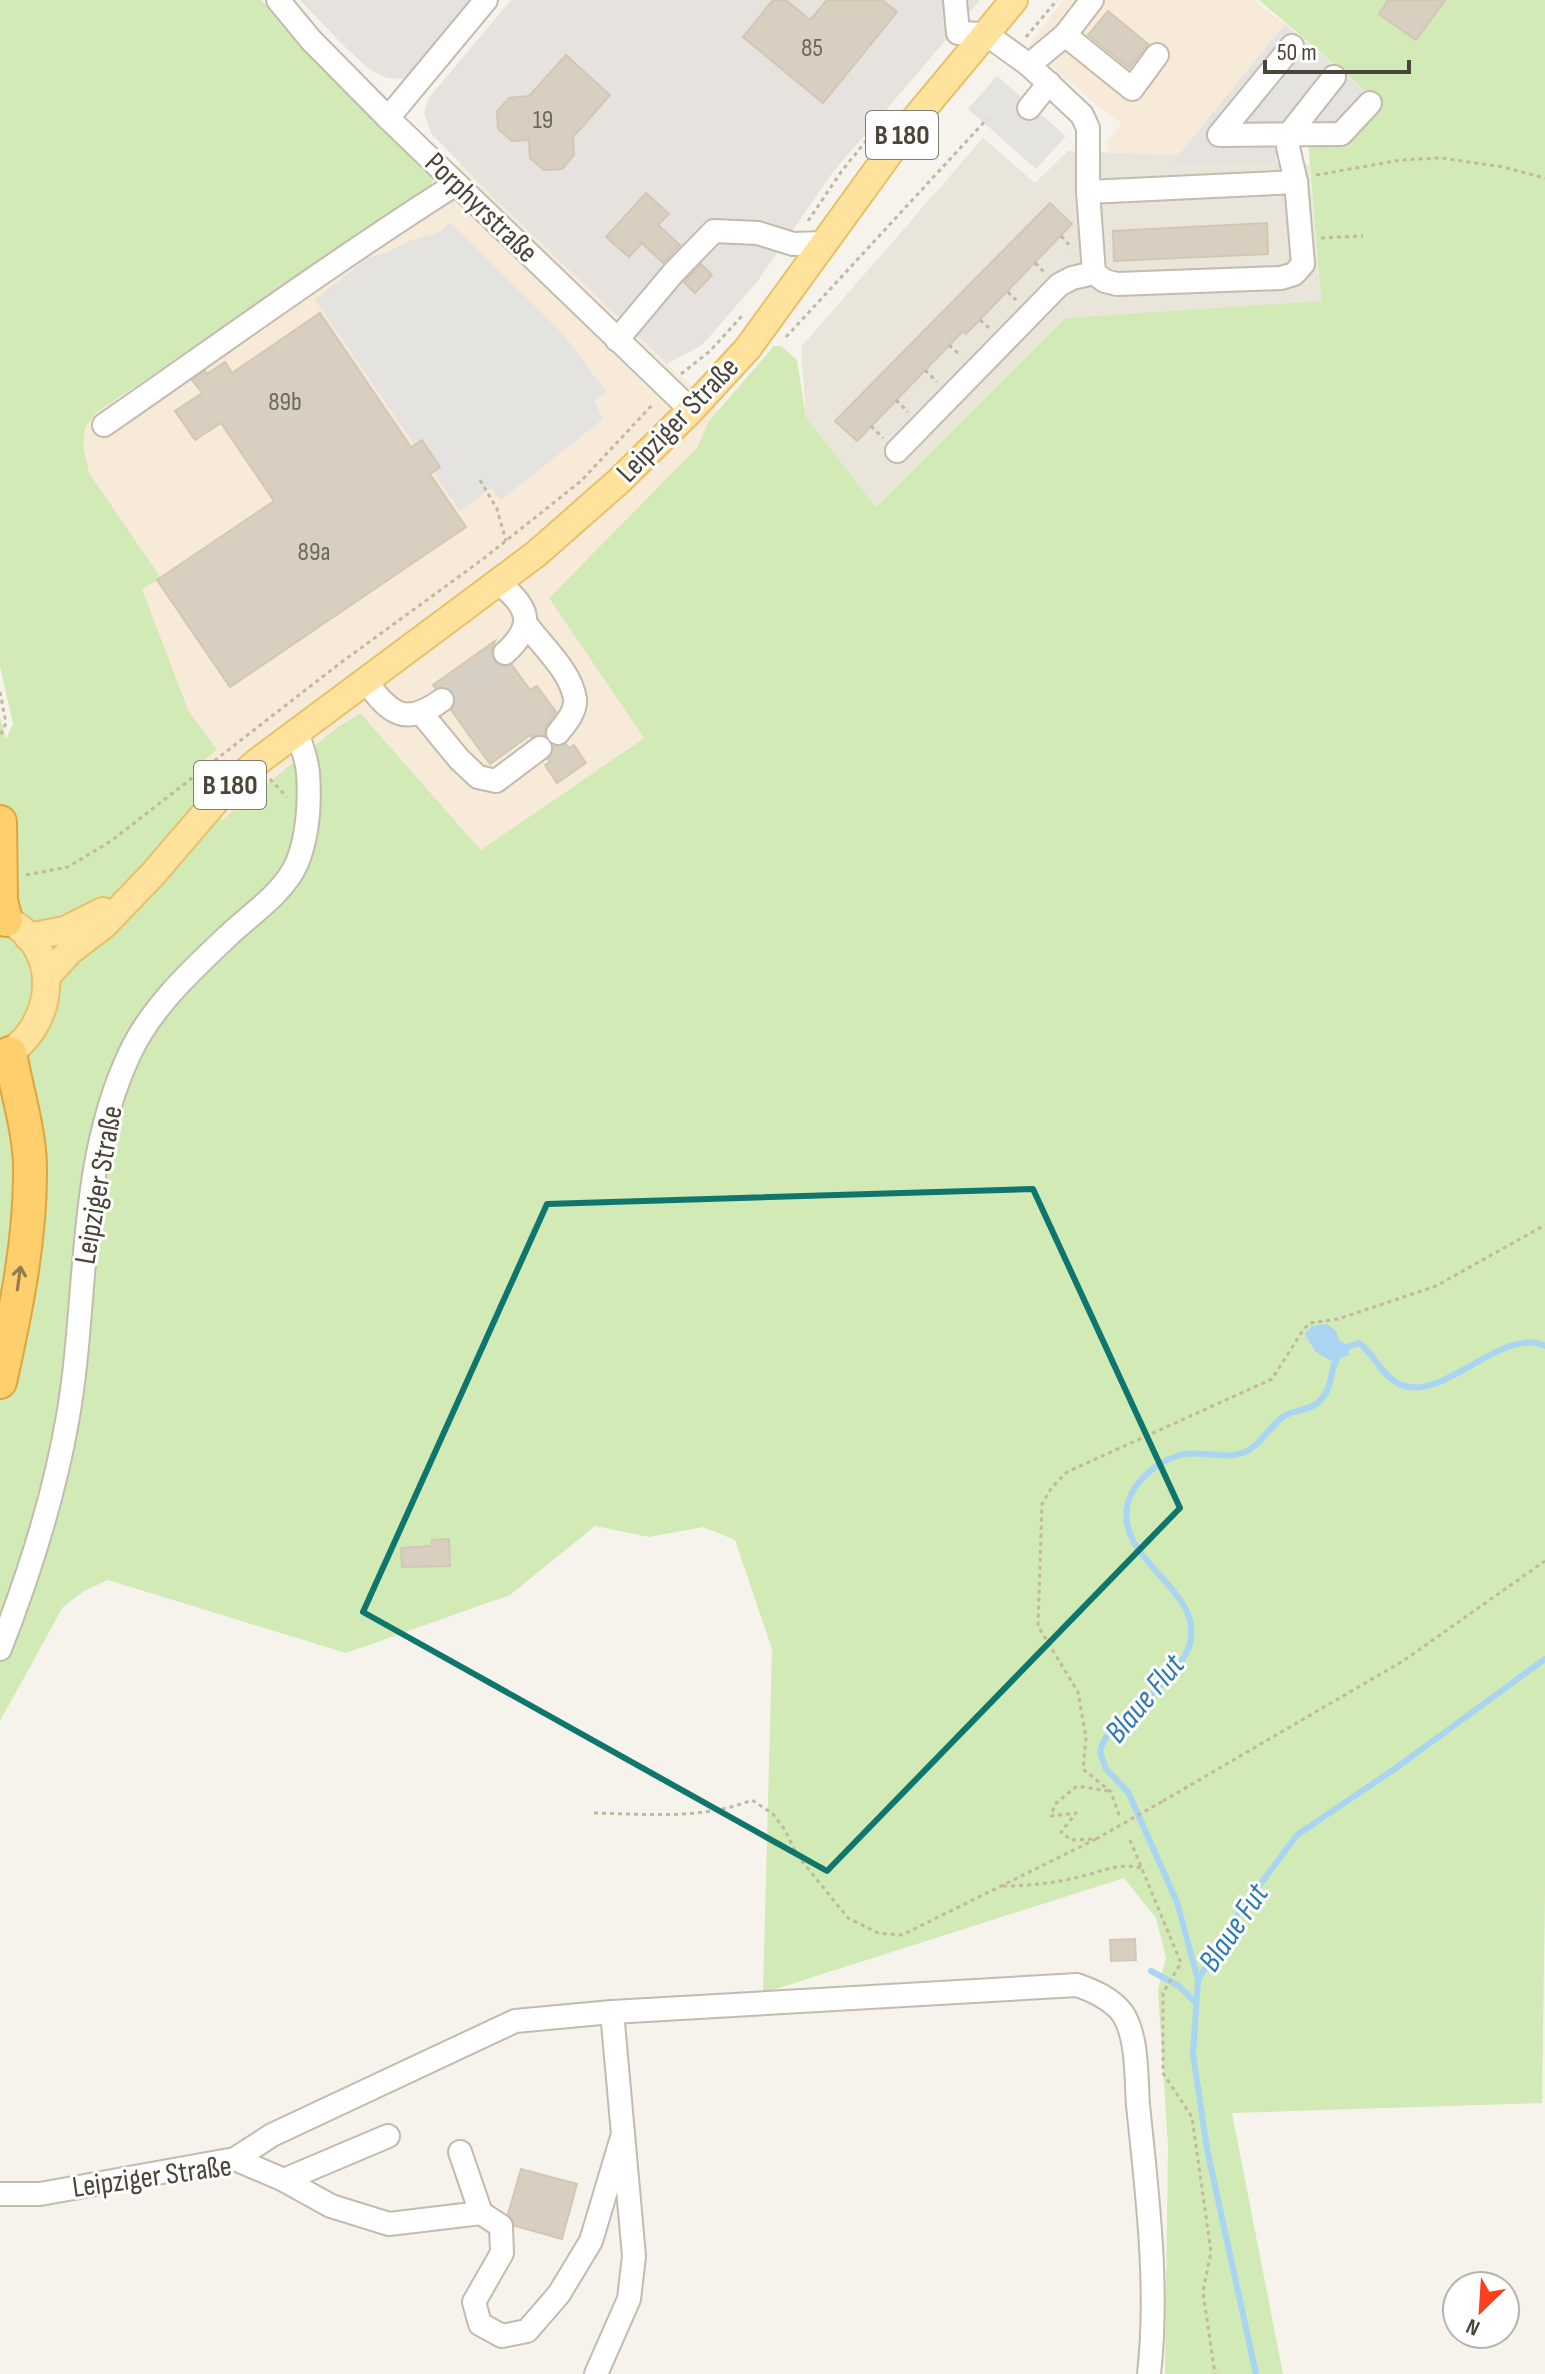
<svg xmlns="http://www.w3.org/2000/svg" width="1545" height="2374" viewBox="0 0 1545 2374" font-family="'Sofia Sans Condensed',sans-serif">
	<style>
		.residential { fill: #eae5da }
		.commercial { fill: #f7ead8 }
		.industrial { fill: #e6e2dd }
		.green { fill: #d2eab5 }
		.parking { fill: #e5e3e0 }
		.water { fill: #a9d4f2 }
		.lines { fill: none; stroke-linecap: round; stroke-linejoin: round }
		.stream { stroke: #a9d4f2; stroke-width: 6 }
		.building { fill: #d8cfc1; stroke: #d3c7b4; stroke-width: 2 }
		.minor-tunnel { stroke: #d4d0c8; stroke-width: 22; stroke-dasharray: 22 11; stroke-linecap: butt }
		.minor-casing { stroke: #c2bbae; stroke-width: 26 }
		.major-casing { stroke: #e6c16a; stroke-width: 30 }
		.highway-casing { stroke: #e0a43c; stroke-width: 36 }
		.path { stroke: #c4b79f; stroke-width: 3; stroke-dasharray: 4 4; stroke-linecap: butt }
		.minor { stroke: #fff; stroke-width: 22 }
		.major { stroke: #ffe39c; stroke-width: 26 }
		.highway { stroke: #ffcf6e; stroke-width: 32 }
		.path-bridge { stroke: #c4b79f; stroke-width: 3; stroke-dasharray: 4 4; stroke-linecap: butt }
		.oneway { stroke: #937c4e }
		.marked { fill: none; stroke: #0f766e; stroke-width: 6; stroke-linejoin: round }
		.labels { text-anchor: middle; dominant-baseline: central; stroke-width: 6; stroke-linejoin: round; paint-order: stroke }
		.number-label { font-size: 26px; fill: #6e675b }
		.shield { fill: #fff; stroke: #817c74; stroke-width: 2 }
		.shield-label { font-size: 28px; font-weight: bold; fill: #4b4439 }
		.street-label { font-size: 30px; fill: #4b4439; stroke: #fff }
		.water-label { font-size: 32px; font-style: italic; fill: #2e7ab2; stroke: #fff }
	</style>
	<rect width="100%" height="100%" fill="#f6f3ec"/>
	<path class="residential" d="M983 138 1035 183 1068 151 1179 155 1173 162H1276L1309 165 1321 302 1065 318 876 507 806 417 801 347Z"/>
	<g class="commercial">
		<path d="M1064 0H1253L1285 24 1179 155 1108 152 1107 142 1122 123 1105 112 1028 46Z"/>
		<path d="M460 163 667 364 727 418 550 597 644 738 481 850 360 713 338 727 223 821 51 429Z"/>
	</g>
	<g class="industrial">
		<path d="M300 0H476L412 76 404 79 387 78 369 69 342 44Z"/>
		<path d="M511 0H980L833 172 757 282 702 345 667 364 492 196 431 133 424 113 428 99Z"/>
	</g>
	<path class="green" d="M0 0H261L335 82 433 178 431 191 95 413 85 428 83 445 89 473 161 578 142 589 188 710 217 750 198 765 222 820 338 727 360 713 481 850 644 738 549 598 697 448 709 421 774 346H781L797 360 806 417 876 507 1065 318 1321 301 1308 142 1382 105 1259 0H1545V1892L1542 2103 1232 2113 1283 2374H1165L1168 2145 1158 1990 1166 1958 1156 1918 1124 1878 763 1993 772 1649 735 1540 703 1527 649 1537 595 1526 510 1595 346 1653 108 1580 84 1591 63 1607 0 1721V717L6 739 13 724 0 666Z"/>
	<g class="parking">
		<path d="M1285 24 1382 105 1350 142H1277L1276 162 1172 163Z"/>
		<path d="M997 76 1066 136 1036 169 968 109Z"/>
		<path d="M450 222 564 335 607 393 594 401 603 419 501 500 491 488 460 511 315 300 367 258 388 252 409 241 440 232Z"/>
	</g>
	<path class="water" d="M1327 1324 1336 1331 1339 1340 1349 1346V1355L1331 1361 1315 1351 1305 1334 1312 1326Z"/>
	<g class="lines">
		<g class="stream">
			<path d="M1151 1971 1179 1986 1196 2003"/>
			<path d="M1198 1980 1177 1902 1128 1792 1106 1769 1100 1752C1104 1731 1124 1721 1139 1707 1153 1694 1183 1664 1189 1647 1208 1589 1113 1562 1128 1503 1134 1480 1161 1458 1185 1454 1204 1451 1226 1460 1245 1452 1262 1445 1271 1423 1286 1415 1299 1409 1314 1410 1323 1397 1332 1386 1330 1375 1335 1363 1337 1358 1341 1352 1344 1348L1359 1343C1375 1355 1381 1374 1397 1383 1442 1407 1500 1325 1545 1346"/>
			<path d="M1256 2374 1207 2149 1193 2054 1198 1980 1235 1918 1297 1835 1396 1768 1545 1659"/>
		</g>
	</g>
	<g class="building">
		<path d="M773 0H786L810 20 827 0H882L897 12 823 103 743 37Z"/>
		<path d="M1388 0H1445L1416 40 1379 14Z"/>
		<path d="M1108 11 1148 44 1129 68 1088 35Z"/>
		<path d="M566 55 610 95 573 137 574 155 562 169 544 170 530 158 529 140 512 141 498 129 497 111 509 98 529 96Z"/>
		<path d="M646 193 669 214 658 225 680 245 663 263 642 243 629 257 606 237Z"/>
		<path d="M1050 203 1072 224 966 334 963 331 857 441 835 421Z"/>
		<path d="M1267 223 1268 254 1114 261 1113 231Z"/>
		<path d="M701 264 712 275 695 293 684 282Z"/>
		<path d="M320 313 411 447 422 440 440 467 430 474 466 527 230 687 157 580 274 501 221 423 195 440 175 411 202 393 192 380 205 371 207 374 225 362 232 373Z"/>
		<path d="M495 641 491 650 495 662 502 667 512 665 530 690 537 686 556 712 547 725 544 735 532 737 530 735 490 764 451 710 456 700 453 692 448 687 435 688 433 685Z"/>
		<path d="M566 744 569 748 574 745 586 763 557 783 545 765 550 762 548 759 554 746Z"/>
		<path d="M449 1539 450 1566 402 1567 401 1548 432 1546V1540Z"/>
		<path d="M1135 1939 1136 1960 1111 1961 1110 1940Z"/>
		<path d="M521 2169 577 2184 562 2239 515 2226 508 2214Z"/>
	</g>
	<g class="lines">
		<path class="minor-tunnel" d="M442 700 505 653"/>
		<defs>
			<g id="minor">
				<path d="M278 0 311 40 388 118 691 410"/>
				<path d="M955 0 958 33 986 34 1029 65 1082 115 1088 128V192L1094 273 1105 281 1117 284 1281 278 1294 274 1303 264 1296 182 1088 192"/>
				<path d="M1065 35 1132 89 1157 55"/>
				<path d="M1292 46 1219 135 1341 134 1370 103"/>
				<path d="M1029 65 1065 35 1092 0"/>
				<path d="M1029 108 1049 83"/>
				<path d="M388 118 486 0"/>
				<path d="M1296 182 1288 147 1289 134 1334 77"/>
				<path d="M617 340 674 272 714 231 758 233 793 244 825 243"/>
				<path d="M104 425C221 344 336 260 456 184"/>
				<path d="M897 451 1059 285 1072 278 1094 273"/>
				<path d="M499 583C529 607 536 625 505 653"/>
				<path d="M526 624C542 646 571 671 575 699 576 712 566 723 558 733"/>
				<path d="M366 682C391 714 405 727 442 700"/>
				<path d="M422 714 459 759 478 777 496 781 540 748"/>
				<path d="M0 1649C29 1575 53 1500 67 1422 89 1301 76 1167 130 1053 152 1006 194 968 231 933 254 912 284 892 297 863 308 836 310 801 308 773 307 759 301 745 297 732"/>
				<path d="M460 2152 481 2213"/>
				<path d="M235 2159 272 2135 515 2021 612 2012 1077 1985C1094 1991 1112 1999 1123 2014 1138 2038 1136 2077 1138 2105 1147 2192 1159 2287 1149 2374"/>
				<path d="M284 2180 331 2206 389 2224 481 2213 501 2226 502 2253 474 2302 480 2324 502 2336 527 2331 559 2294 591 2241 623 2134"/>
				<path d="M0 2194H40L235 2159 284 2180 388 2136"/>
				<path d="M596 2374 629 2299 634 2256 612 2012"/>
			</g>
			<g id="major">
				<path d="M0 917C65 942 58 1029 0 1058"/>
				<path d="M28 937 65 930 103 911"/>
				<path d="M46 977 70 951 104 925 153 874 225 790 257 762 536 554 619 481 691 410 748 348 909 126 1014 0"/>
			</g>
			<g id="highway">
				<path d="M0 822 1 901 6 920"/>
				<path d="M0 1382C15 1315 30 1243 30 1174 31 1134 17 1093 10 1053"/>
			</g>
		</defs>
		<use href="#minor" class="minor-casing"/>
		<use href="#major" class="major-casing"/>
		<use href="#highway" class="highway-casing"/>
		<g class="path">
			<path d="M1026 37 1057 0"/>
			<path d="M1316 175 1401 160 1441 158 1503 167 1545 178"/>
			<path d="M808 221 841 172 882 121"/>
			<path d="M1061 236 1072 248"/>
			<path d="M1321 238 1363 236"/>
			<path d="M1035 263 1044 272"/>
			<path d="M1008 292 1016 300"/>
			<path d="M980 320 989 328"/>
			<path d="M786 337 987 119"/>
			<path d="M949 345 961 356"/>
			<path d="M925 370 937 382"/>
			<path d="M681 374 710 351 742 316"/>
			<path d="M896 400 908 412"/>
			<path d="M871 426 883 438"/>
			<path d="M480 480 497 509 506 541"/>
			<path d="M0 692 6 723 0 736"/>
			<path d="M270 779 287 797"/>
			<path d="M26 875 68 867 111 841 339 664 483 559 581 481 654 403"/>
			<path d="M1163 1801 1403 1661 1545 1561"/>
			<path d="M594 1813C647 1814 702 1820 752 1800L773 1814 785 1830 797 1855 848 1918 878 1933 902 1935 1096 1839"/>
			<path d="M1119 1815 1111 1792 1083 1769 1086 1738 1078 1692 1038 1626 1042 1504 1052 1487 1067 1472 1272 1379 1303 1330 1310 1323 1338 1319 1436 1286 1545 1225"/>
			<path d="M1092 1839 1071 1840 1061 1832 1076 1813 1051 1816 1055 1804 1077 1786 1108 1791"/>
			<path d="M1130 1840 1181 1963 1163 1993V2073L1192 2117 1211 2252 1203 2292 1215 2374"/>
			<path d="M1003 1886C1029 1886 1054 1883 1079 1877 1101 1872 1118 1862 1141 1868"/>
		</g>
		<use href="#minor" class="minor"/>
		<use href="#major" class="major"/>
		<use href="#highway" class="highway"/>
		<path class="path-bridge" d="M1096 1839 1163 1801"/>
	</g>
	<defs><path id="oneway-shaft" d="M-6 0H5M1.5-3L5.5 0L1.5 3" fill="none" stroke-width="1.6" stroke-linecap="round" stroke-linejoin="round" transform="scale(2)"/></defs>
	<use class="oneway" href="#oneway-shaft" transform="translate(19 1278) rotate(-82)"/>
	<path class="marked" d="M1033 1189 1180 1508 827 1871 363 1612 547 1204Z"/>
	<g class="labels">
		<g class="number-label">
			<text x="812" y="48">85</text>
			<text x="543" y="120">19</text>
			<text x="285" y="402">89b</text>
			<text x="314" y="552">89a</text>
		</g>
		<g class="shield">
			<rect x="866" y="111" width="72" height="48" rx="6"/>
			<rect x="194" y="761" width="72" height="48" rx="6"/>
		</g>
		<g class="shield-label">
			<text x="902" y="135">B 180</text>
			<text x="230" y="785">B 180</text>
		</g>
		<g class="street-label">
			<text transform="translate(481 208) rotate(44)">Porphyrstraße</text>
			<text transform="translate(678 420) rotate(-46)">Leipziger Straße</text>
			<text transform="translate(99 1185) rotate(-80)">Leipziger Straße</text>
			<text transform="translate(152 2177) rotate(-8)">Leipziger Straße</text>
		</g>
		<g class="water-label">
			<text transform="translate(1145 1699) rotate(-50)">Blaue Flut</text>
			<text transform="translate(1234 1928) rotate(-56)">Blaue Fut</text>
		</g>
	</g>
	<g transform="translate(1481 2310) rotate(205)"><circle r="38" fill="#ffffff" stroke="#b7b4b0" stroke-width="2"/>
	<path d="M0-6L14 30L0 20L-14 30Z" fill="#fc3f1d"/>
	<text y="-12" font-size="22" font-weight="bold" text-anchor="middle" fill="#4b4439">N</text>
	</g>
	<path d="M1265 60v12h144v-12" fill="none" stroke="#4b4439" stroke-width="4"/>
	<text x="1277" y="60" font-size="24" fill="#4b4439" stroke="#ffffff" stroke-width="6" paint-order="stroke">50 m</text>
</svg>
